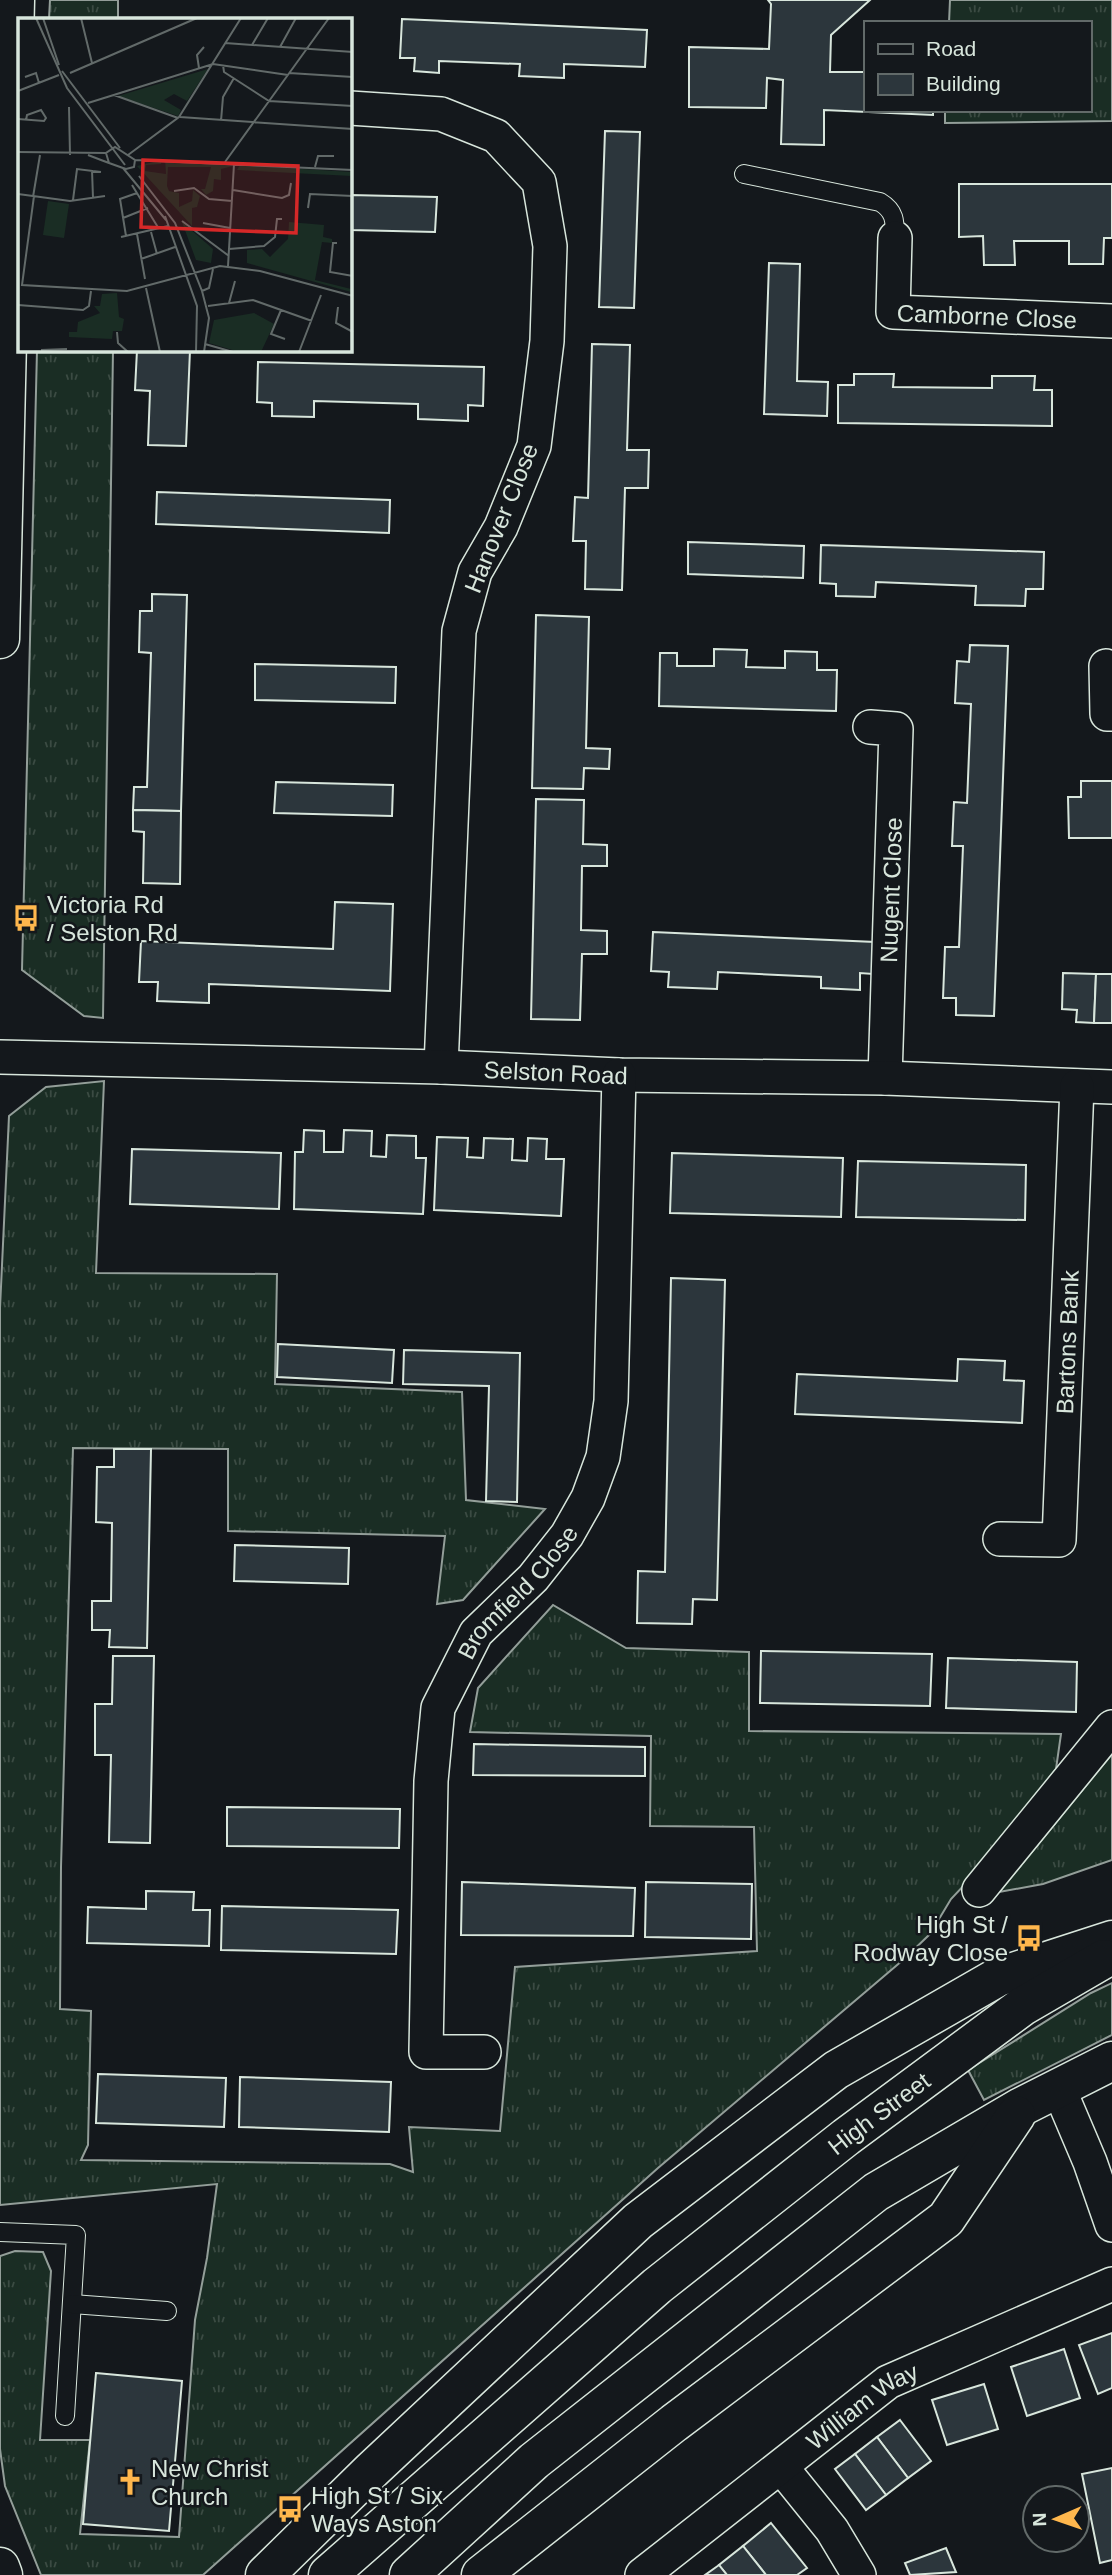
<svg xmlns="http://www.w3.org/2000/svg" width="1112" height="2575" viewBox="0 0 1112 2575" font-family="Helvetica,sans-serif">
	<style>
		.grass { fill: url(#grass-tufts); stroke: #939e99; stroke-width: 2 }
		.building { fill: #2c363c; stroke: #d8e6dc; stroke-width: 2 }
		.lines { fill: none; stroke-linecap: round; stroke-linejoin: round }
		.service-casing { stroke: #d8e6dc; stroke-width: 20 }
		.minor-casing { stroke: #d8e6dc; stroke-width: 36 }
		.tertiary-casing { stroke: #d8e6dc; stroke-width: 41 }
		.trunk-casing { stroke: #d8e6dc; stroke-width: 41 }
		.service { stroke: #14181c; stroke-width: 18 }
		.minor { stroke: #14181c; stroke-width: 33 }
		.tertiary { stroke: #14181c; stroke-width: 38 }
		.trunk { stroke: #14181c; stroke-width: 38 }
		.labels { text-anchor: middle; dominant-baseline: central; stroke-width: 5; stroke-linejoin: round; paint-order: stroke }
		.street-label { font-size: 24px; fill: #d8e6dc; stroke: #14181c }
		.poi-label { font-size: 24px; fill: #d8e6dc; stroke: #14181c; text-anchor: start }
		.inset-road { fill: none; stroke: #626a69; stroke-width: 2 }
		.view { fill: #d62828; fill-opacity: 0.15; stroke: #d62828; stroke-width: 3.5 }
		.inset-edge { fill: none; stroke: #d8e6dc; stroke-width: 3.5 }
	</style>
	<defs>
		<pattern id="grass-tufts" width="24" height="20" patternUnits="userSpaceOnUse" patternTransform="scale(1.75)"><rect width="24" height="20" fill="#1a2d24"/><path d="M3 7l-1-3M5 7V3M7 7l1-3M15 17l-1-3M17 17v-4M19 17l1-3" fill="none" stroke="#3b4b43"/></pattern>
	</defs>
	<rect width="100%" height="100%" fill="#14181c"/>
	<g class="grass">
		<path d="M50 0H118V19H49Z"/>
		<path d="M950 0H1112V121L945 123V110H1089V23H949Z"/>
		<path d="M37 350H113L103 1018 84 1016 22 970Z"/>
		<path d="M104 1081 96 1273 277 1274 275 1384 462 1392 466 1500 545 1509 463 1600 437 1604 445 1536 228 1531V1449L73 1448 61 1867 60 2009 91 2011 88 2145 81 2160 390 2164 413 2172 409 2127 500 2131 515 1967 757 1951 754 1827 650 1826 651 1736 470 1732 478 1688 553 1605 626 1648 749 1652V1731L1061 1734 1056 1769 982 1866 951 1899 930 1934 903 1960 658 2168 203 2575H41L5 2486 0 2449V2256L15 2251 43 2252 51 2271 40 2440H90L80 2534 179 2537 195 2320 207 2258 217 2184 0 2205V1308L9 1116 46 1087Z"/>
		<path d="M1112 1754V1860L1043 1884 999 1892Z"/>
		<path d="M1112 1983V2035L984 2100 968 2070 1091 1993Z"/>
	</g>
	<g class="building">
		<path d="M768 0H870L831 35 830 72H865V110H933V115L824 110V145L781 144 783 80 767 78 766 108 689 107V47L769 49 771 4Z"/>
		<path d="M402 19 647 30 645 67 564 64V78L519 76 520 64 439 61V73L414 71 415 58H400Z"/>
		<path d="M605 131 640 132 634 308 599 307Z"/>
		<path d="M959 184H1112V238H1104L1103 264H1069V241H1014L1015 265H984L983 236 959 237Z"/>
		<path d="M350 195 437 197 435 232 350 230Z"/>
		<path d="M769 263 800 264 797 381 828 382 827 416 764 414Z"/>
		<path d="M592 344 630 345 627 450H649L648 488H625L622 590 585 589 586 541H573L575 497 588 498Z"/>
		<path d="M137 350H190L186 446 148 445 150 391 135 390Z"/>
		<path d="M258 362 484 367 483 406 468 405V421L418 419V404L314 401V417L272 416V403L257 402Z"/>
		<path d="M854 374H894L893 387 992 388V376H1035L1034 390H1052V426L838 423V385H854Z"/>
		<path d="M157 492 390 500 389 533 156 524Z"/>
		<path d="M688 542 804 546 803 578 688 574Z"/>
		<path d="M821 545 1044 552 1043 589H1026L1025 606 975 605 976 586 876 582 875 597 836 596V584L820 583Z"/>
		<path d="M152 594 187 595 181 811 133 810 134 787H147L151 653 139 652 140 611H152Z"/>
		<path d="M536 615 589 617 586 748 610 749 609 769 584 768 583 789 532 788Z"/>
		<path d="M970 645 1008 646 994 1016 956 1015V998H943L945 947H959L963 846H952L954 802 967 803 971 704 955 703 957 661 969 662Z"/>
		<path d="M714 649 747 650 746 667 785 668V651L817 652V670H837L836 711 659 706 660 653H677V666H714Z"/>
		<path d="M255 664 396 667 395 703 255 700Z"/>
		<path d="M1081 781H1112V838H1069L1068 797H1081Z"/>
		<path d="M276 782 393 785 392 816 274 813Z"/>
		<path d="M536 799 584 800 583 844 607 845V866H582L581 930 607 931V954H582L580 1020 531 1019Z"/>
		<path d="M133 810 181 811 180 884 143 883 144 832 133 831Z"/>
		<path d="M335 902 393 904 390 991 209 984V1003L157 1001 158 982H139L141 941 333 949Z"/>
		<path d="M653 932 875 942 873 974 860 973V990L821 988V977L718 972 717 989 668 987 669 972 651 971Z"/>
		<path d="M1063 973 1096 974 1094 1023 1076 1022 1077 1010 1062 1009Z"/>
		<path d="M1096 974H1112V1023H1094Z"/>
		<path d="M304 1130 324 1131V1152H343L344 1130 372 1131 371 1156 386 1157 387 1135 416 1136V1158H426L423 1214 294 1209 295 1152H303Z"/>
		<path d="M437 1137 468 1138 467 1157 483 1158 484 1138 513 1139 512 1160 527 1161 528 1138 547 1139 546 1159H564L561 1216 434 1210Z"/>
		<path d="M132 1149 281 1153 279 1209 130 1204Z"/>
		<path d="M672 1153 843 1158 841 1217 670 1213Z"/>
		<path d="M858 1161 1026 1165 1025 1220 856 1217Z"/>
		<path d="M671 1278 725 1280 717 1600 693 1599 692 1624 637 1623 638 1571 665 1572Z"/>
		<path d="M278 1344 394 1350 392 1383 277 1377Z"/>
		<path d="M404 1350 520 1353 517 1502 486 1501 489 1386 403 1384Z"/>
		<path d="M958 1359 1005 1361 1004 1380 1024 1381 1022 1423 795 1414 797 1374 957 1381Z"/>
		<path d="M114 1449H151L147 1648 109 1647 110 1630H92V1601H111L112 1523 96 1522 97 1467H114Z"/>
		<path d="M235 1545 349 1548 348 1584 234 1581Z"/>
		<path d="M761 1651 932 1654 930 1706 760 1703Z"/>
		<path d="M113 1656H154L150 1843 109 1842 111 1755H95V1704H112Z"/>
		<path d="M948 1658 1077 1662 1076 1712 946 1708Z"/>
		<path d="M474 1744 645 1747V1776L473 1775Z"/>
		<path d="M227 1807 400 1809 399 1848 227 1846Z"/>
		<path d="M462 1882 635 1888 633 1936 461 1935Z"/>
		<path d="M646 1882 752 1884 751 1939 645 1937Z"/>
		<path d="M146 1891 194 1892 193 1910H210L209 1946 87 1943 88 1907 146 1909Z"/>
		<path d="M222 1906 398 1910 396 1954 221 1950Z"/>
		<path d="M98 2074 226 2078 224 2127 96 2123Z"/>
		<path d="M240 2077 391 2082 389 2132 239 2127Z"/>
		<path d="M1112 2333V2388L1098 2394 1079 2345Z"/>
		<path d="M1064 2349 1080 2398 1027 2416 1011 2367Z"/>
		<path d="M96 2373 182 2381 169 2531 83 2524Z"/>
		<path d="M984 2384 998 2429 947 2445 932 2400Z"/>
		<path d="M900 2420 931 2461 908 2478 877 2437Z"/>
		<path d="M877 2437 908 2478 886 2495 855 2454Z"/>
		<path d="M855 2454 886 2495 866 2510 835 2469Z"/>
		<path d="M1112 2468V2560L1100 2563 1082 2474Z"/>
		<path d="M771 2523 807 2568 797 2575H766L743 2546Z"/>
		<path d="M743 2546 766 2575H727L719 2565Z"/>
		<path d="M946 2548 956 2572 910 2575 905 2563Z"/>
		<path d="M719 2565 727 2575H705Z"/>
	</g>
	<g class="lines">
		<defs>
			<g id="service">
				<path d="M744 174 880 202C895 211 895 221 895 238"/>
				<path d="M0 2232 76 2235 65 2416"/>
				<path d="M72 2304 167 2311"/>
			</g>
			<g id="minor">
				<path d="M350 108 441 114 496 136 539 182 550 246 547 341 534 446 501 527 475 572 459 631 441 1067"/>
				<path id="s1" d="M895 238 893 312 1112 321"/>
				<path d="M1106 666 1107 714H1112"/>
				<path d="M870 727 896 729 885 1078"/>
				<path id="s2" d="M0 1057 441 1067 619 1075 885 1078 1112 1087"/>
				<path id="s3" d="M1000 1539 1059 1540 1077 1086"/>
				<path d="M979 1890 1112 1727"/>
				<path id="s4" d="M484 2052H426L431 1781 438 1708 476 1633 533 1578 567 1535 588 1498 603 1457 611 1401 619 1075"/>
				<path d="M1059 2089 1090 2162 1112 2225"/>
				<path d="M782 2468 832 2530 859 2575"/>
				<path id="s5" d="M642 2575 888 2382 1112 2284"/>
			</g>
			<g id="tertiary">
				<path d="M0 639 15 0"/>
				<path d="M0 2567 3 2575"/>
			</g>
			<g id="trunk">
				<path d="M265 2575 372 2470 638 2221 836 2070 998 1977 1112 1940"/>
				<path id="s6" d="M328 2575 657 2286 846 2137 1023 2006 1104 1959"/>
				<path d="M409 2575 534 2461 876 2192 1021 2107 1112 2061"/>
				<path d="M481 2575 674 2423 946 2219 1016 2115"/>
			</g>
		</defs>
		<use href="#service" class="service-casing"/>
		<use href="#minor" class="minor-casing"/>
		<use href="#tertiary" class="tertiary-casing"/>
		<use href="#trunk" class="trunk-casing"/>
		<use href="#service" class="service"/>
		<use href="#minor" class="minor"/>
		<use href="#tertiary" class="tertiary"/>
		<use href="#trunk" class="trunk"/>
	</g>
	<defs>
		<symbol id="bus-bare" viewBox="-9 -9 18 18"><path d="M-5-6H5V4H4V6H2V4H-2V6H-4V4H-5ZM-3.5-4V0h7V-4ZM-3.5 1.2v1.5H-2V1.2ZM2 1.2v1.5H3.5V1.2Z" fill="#ffb74d" stroke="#14181c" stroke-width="2.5" paint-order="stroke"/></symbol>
		<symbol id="church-bare" viewBox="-9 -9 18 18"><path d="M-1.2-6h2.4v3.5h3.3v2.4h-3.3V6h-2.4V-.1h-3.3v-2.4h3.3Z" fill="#ffb74d" stroke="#14181c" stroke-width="2.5" paint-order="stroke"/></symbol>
	</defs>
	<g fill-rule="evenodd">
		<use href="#bus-bare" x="7" y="899" width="38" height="38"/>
		<use href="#bus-bare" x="1010" y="1919" width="38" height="38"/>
		<use href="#church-bare" x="111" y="2463" width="38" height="38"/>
		<use href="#bus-bare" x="271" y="2490" width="38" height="38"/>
	</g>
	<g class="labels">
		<g class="street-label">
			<text stroke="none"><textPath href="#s1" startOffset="168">Camborne Close</textPath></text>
			<text transform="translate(501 518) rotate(-68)">Hanover Close</text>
			<text transform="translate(891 890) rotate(-88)">Nugent Close</text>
			<text stroke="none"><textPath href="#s2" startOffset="556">Selston Road</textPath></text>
			<text stroke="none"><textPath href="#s3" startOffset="257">Bartons Bank</textPath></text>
			<text stroke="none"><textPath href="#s4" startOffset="544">Bromfield Close</textPath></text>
			<text stroke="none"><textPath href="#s6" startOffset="719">High Street</textPath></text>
			<text stroke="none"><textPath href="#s5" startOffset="278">William Way</textPath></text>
		</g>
		<g class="poi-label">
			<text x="47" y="904">Victoria Rd<tspan x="47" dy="28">/ Selston Rd</tspan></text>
			<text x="1008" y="1924" text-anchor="end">High St /<tspan x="1008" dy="28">Rodway Close</tspan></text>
			<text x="151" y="2468">New Christ<tspan x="151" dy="28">Church</tspan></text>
			<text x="311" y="2495">High St / Six<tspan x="311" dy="28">Ways Aston</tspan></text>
		</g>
	</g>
	<g transform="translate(18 18)">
		<rect width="334" height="334" fill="#14181c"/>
		<path d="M190 51 169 83 156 76 146 82 163 92 160 98 100 78ZM147 141 215 148 203 151V162L196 161 195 173 188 177 183 171H187L193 149H150L149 168 151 173 161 175V189L174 183 175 172 182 178 179 189 174 190V208L119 148 144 142 143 146 128 147 127 153 148 156ZM222 147 334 154V158L219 152ZM164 204 195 231 193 245 178 242ZM271 204 306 207 305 219 314 221V225L304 224 297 262 333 271V274L229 245V232L244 231 252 239 270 221ZM99 275 101 299 106 301 104 313H95L94 321 51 319V314H59L60 304 82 295 76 288H82L84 276ZM236 295 256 306 243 334H221L191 325 196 302Z" fill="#1a2d24"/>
		<path d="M30 183 51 186 46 220 25 217Z" fill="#1a2d24"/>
		<path class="inset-road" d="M18 0 49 70 107 147M25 0 41 47M63 0 74 45M207 25 335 34M234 27 250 0M262 29 278 0M205 47 206 54 251 83 335 88M181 50 179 37 186 29M44 53 102 130M52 55 179 0M271 55 335 59M7 59 18 55 21 65M0 73 41 57M96 77 160 100M70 85 195 46 270 57M51 89 52 137M162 99 335 111M0 101 26 103 28 100 23 92 9 97 8 102M203 103 205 79 216 60M0 134 88 135M70 137 83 142 91 145 105 150 108 151 116 149 117 142 97 129 88 135 91 145M110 137 161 99 223 0M117 142 335 152M207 144 311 0M297 149 300 138H316M105 150 148 202M74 152 75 180M121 158 157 205 184 273 191 300 186 334M114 167 141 211M215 172 264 180 271 177 273 165M156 173 176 170 191 181 214 183M0 176 52 183 87 178M16 178 4 267 109 273 202 248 242 253 335 278M15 179 22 137M55 182 59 151 83 154M290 190 292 176 335 178M147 198 179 288 178 334M105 200 130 190M164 203 211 238M185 205 212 210M133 214 139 236M119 216 127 261M108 218 102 181 119 175M103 219 150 208M319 225H315L312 254 335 258M211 231 246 228 257 219 259 201H264M123 241 157 229M210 248 216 146M128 270 142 334M184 273 191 270 195 251M211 285 217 263M0 287 65 292 71 288 73 273M190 288 235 282 294 303M320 289 318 305 335 314M263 292 253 316 267 321M99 314 100 325 110 334M187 326 215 334M23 332 49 331M281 334 303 277"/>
		<path class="view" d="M125 142 280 148 278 215 123 209Z"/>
		<rect width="334" height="334" class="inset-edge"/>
	</g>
	<rect x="864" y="21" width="228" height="91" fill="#14181c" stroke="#626a69" stroke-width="2"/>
	<rect x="878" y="44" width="35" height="10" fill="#14181c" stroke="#626a69" stroke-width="2"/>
	<text x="926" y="56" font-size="21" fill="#d8e6dc">Road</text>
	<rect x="878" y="74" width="35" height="21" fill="#2c363c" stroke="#626a69" stroke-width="2"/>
	<text x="926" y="91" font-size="21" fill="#d8e6dc">Building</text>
	<g transform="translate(1056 2519) rotate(268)"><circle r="33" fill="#14181c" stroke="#626a69" stroke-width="2"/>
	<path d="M0-5L12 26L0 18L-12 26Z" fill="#ffb74d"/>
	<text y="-10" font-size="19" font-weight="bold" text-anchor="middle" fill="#d8e6dc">N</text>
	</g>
</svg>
